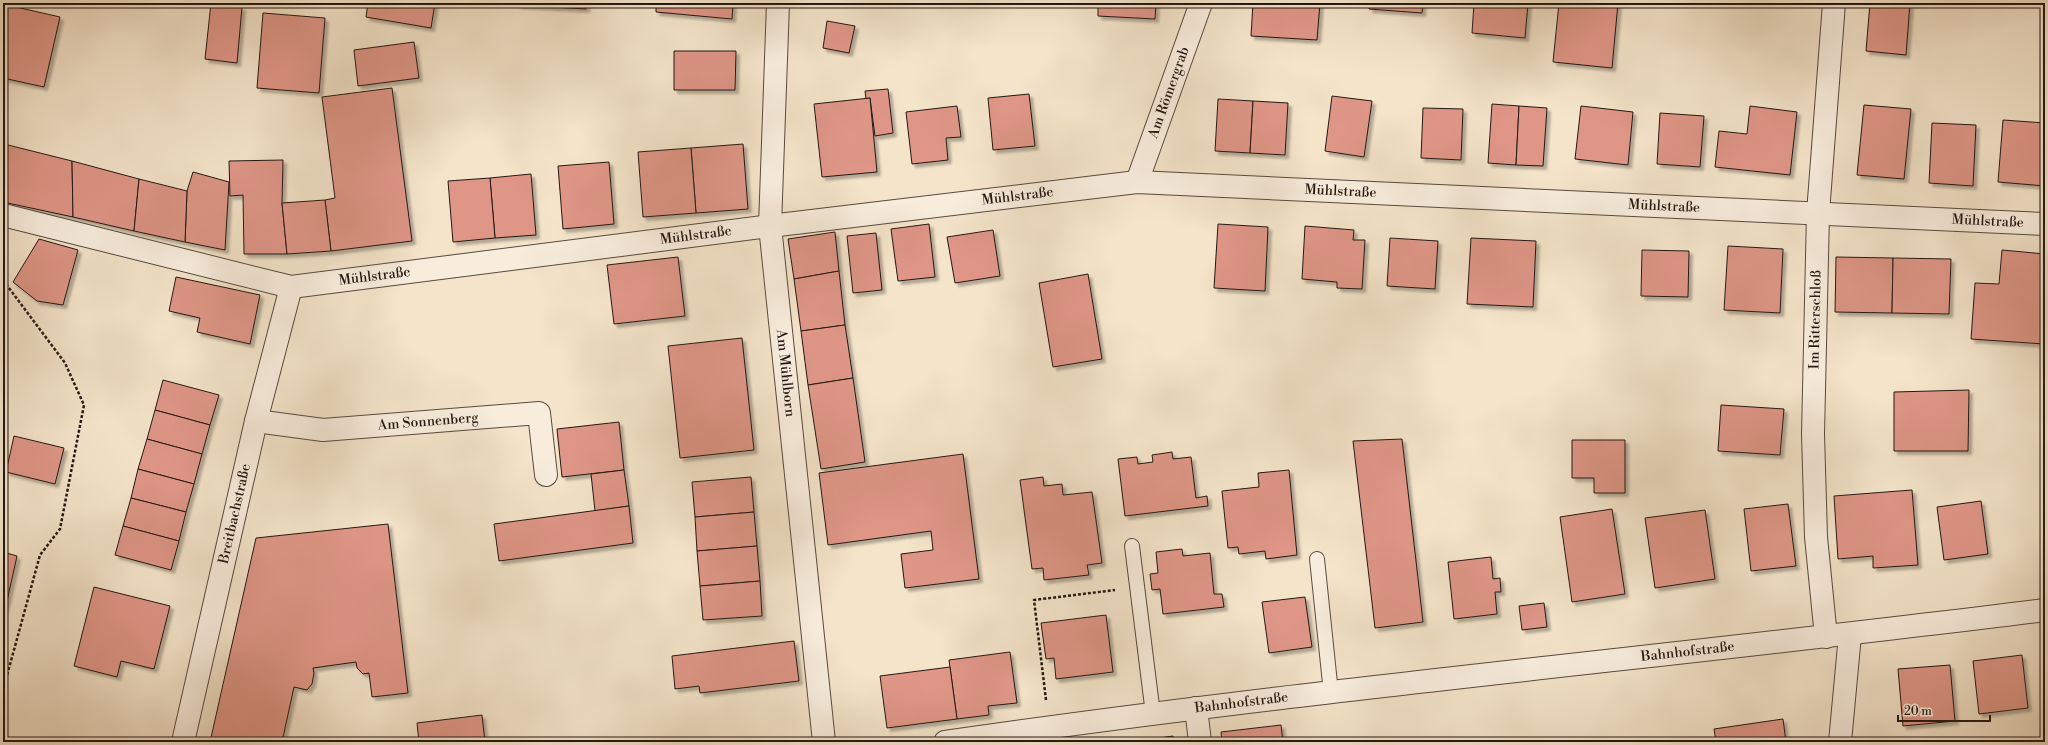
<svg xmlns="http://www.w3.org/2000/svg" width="2048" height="745" viewBox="0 0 2048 745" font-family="'Libre Bodoni',serif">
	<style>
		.building { fill: #df9687; stroke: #231712; filter: url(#shadow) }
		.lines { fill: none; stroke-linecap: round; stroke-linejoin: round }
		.service-casing { stroke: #574a40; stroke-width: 16 }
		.minor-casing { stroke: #574a40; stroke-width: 24 }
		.tertiary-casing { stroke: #574a40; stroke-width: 24 }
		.path { stroke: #231712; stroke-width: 2.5; stroke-dasharray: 3 2; stroke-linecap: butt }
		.service { stroke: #f8eddd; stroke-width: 14 }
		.minor { stroke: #f8eddd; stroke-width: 22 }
		.tertiary { stroke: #f8eddd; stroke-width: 22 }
		.labels { text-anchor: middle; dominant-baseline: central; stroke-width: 3.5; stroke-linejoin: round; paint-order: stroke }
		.street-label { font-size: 14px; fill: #231712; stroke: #f8eddd }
	</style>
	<defs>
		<filter id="shadow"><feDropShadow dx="3.5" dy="3.5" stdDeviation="1" flood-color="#0004"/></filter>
	</defs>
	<rect width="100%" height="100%" fill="#f4e4ca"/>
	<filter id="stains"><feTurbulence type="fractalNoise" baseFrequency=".005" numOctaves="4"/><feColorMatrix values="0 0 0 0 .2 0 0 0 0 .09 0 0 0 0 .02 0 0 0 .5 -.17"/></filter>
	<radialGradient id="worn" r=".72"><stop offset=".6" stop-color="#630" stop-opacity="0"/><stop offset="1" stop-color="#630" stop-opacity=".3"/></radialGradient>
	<g class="building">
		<path d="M211 3 242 7 237 63 205 59Z"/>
		<path d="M368 3H435L431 28 366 17Z"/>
		<path d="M517 3H587L586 9 517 5Z"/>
		<path d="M656 3H733L732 19 656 12Z"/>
		<path d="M1098 3H1156L1155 19 1098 16Z"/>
		<path d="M1253 3H1320L1317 40 1251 36Z"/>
		<path d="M1370 3H1423L1422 13 1369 9Z"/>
		<path d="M1474 3H1528L1525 38 1472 33Z"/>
		<path d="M1559 3H1618L1612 68 1553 62Z"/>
		<path d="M1870 3H1910L1906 55 1866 51Z"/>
		<path d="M3 4 60 17 44 87 3 78Z"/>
		<path d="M263 13 325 18 319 93 257 88Z"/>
		<path d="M827 21 855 26 849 53 823 48Z"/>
		<path d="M414 42 419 78 358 86 354 50Z"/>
		<path d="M674 51H736L735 90H674Z"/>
		<path d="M392 88 412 241 331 251 325 200 335 198 322 97Z"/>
		<path d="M888 89 893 133 875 136 870 98 866 99 865 91Z"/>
		<path d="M1029 94 1035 146 993 150 988 98Z"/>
		<path d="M1332 96 1372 101 1364 157 1325 151Z"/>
		<path d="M870 98 877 172 822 177 814 104Z"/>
		<path d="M1218 99 1253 101 1250 153 1215 151Z"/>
		<path d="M1253 101 1288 103 1285 155 1250 153Z"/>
		<path d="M1492 104 1519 106 1516 165 1488 163Z"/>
		<path d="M1864 105 1911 109 1904 179 1857 175Z"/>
		<path d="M957 106 961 137 946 138 948 160 912 164 906 112Z"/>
		<path d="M1519 106 1547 108 1543 166 1516 165Z"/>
		<path d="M1581 106 1633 112 1628 165 1575 159Z"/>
		<path d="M1750 106 1797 112 1790 175 1715 167 1719 131 1747 134Z"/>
		<path d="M1423 108 1463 109 1461 160 1421 158Z"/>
		<path d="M1660 113 1704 116 1700 167 1657 164Z"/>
		<path d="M2003 120 2045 123V186L1998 182Z"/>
		<path d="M1932 123 1976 125 1973 186 1929 183Z"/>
		<path d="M4 144 72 161 73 217 3 202Z"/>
		<path d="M743 144 748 209 696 213 691 148Z"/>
		<path d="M691 148 696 213 643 217 638 152Z"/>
		<path d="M283 160 282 203 287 254H244L243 195 230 196 229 161Z"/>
		<path d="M72 161 139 179 134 231 73 217Z"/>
		<path d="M609 162 614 224 563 229 558 166Z"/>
		<path d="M193 172 229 182 225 250 185 242 187 191Z"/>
		<path d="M531 174 536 235 495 238 490 178Z"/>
		<path d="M490 178 495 238 453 242 448 181Z"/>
		<path d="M139 179 187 191 185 242 134 231Z"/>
		<path d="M325 200 331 251 287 254 282 203Z"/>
		<path d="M929 224 935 277 898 281 891 229Z"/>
		<path d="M1218 224 1268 227 1265 291 1214 288Z"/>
		<path d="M1305 226 1354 230 1353 240H1365L1362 289 1337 288V282L1302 279Z"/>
		<path d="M993 230 1000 276 955 283 947 237Z"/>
		<path d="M835 232 839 271 794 279 788 239Z"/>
		<path d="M876 233 882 290 853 293 847 236Z"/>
		<path d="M1390 238 1438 241 1435 289 1387 286Z"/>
		<path d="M1471 238 1536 241 1533 307 1467 304Z"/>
		<path d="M39 239 78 250 63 305 37 301 13 282Z"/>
		<path d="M1728 246 1783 249 1780 313 1724 310Z"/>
		<path d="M1642 250 1689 251 1688 297 1641 296Z"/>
		<path d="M2002 250 2045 254 2044 344 1971 339 1975 283 1999 284Z"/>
		<path d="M678 257 685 316 614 324 607 265Z"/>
		<path d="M1836 257 1893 258 1892 313 1835 312Z"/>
		<path d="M1893 258 1951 259 1949 314 1892 313Z"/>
		<path d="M839 271 845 325 801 331 794 279Z"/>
		<path d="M1088 274 1102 359 1053 367 1039 283Z"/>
		<path d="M176 277 260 295 250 344 197 332 200 318 169 311Z"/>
		<path d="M845 325 853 378 808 385 801 331Z"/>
		<path d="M742 338 754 450 680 458 668 346Z"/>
		<path d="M853 378 865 462 821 469 808 385Z"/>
		<path d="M163 380 219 395 210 425 155 410Z"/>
		<path d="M1969 390 1968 451H1894V392Z"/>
		<path d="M1721 405 1784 409 1780 455 1718 451Z"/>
		<path d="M155 410 210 425 202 454 147 439Z"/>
		<path d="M619 422 624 470 562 477 557 429Z"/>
		<path d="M14 436 64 448 55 484 6 472Z"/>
		<path d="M147 439 202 454 194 484 138 469Z"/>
		<path d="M1402 439 1423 622 1375 628 1353 441Z"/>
		<path d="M1572 440H1625V493H1594V478H1572Z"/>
		<path d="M1172 452 1173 459 1191 457 1196 498 1207 496 1208 506 1125 516 1118 459 1137 457 1138 464 1153 462 1152 455Z"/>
		<path d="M963 454 979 579 905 588 901 554 933 550 931 531 828 545 819 473Z"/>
		<path d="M138 469 194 484 186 512 131 498Z"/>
		<path d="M624 470 629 506 595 511 591 474Z"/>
		<path d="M1289 470 1297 555 1266 559 1265 551 1239 554 1238 547 1228 548 1222 491 1259 487 1258 473Z"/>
		<path d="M751 477 754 512 695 517 692 482Z"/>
		<path d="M1043 477 1044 486 1062 484 1063 495 1092 492 1102 563 1087 565 1089 575 1044 580 1043 568 1032 569 1020 480Z"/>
		<path d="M1912 490 1918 565 1873 568V556L1838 559 1834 496Z"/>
		<path d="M131 498 186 512 179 541 123 526Z"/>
		<path d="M1981 501 1988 554 1944 560 1937 507Z"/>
		<path d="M1788 504 1796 566 1751 571 1744 509Z"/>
		<path d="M629 506 633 543 499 561 494 524Z"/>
		<path d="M1612 509 1625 594 1572 602 1560 517Z"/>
		<path d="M1705 510 1715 579 1655 588 1645 518Z"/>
		<path d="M754 512 757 546 697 551 695 517Z"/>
		<path d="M388 524 408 693 372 697 369 673 363 674 357 668 356 662 313 668 314 673 312 684 307 690 294 687 282 742H210L256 538Z"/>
		<path d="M123 526 179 541 171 570 115 555Z"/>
		<path d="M757 546 760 581 700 586 697 551Z"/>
		<path d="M1182 549 1183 556 1210 553 1214 594H1222L1224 607 1163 614 1160 589 1152 590 1150 574 1158 573 1156 552Z"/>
		<path d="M3 552 17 556 7 601 3 599Z"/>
		<path d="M1491 557 1493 579 1500 578 1501 592H1495L1497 614 1454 619 1448 562Z"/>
		<path d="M760 581 762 616 703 620 700 586Z"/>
		<path d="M94 587 170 606 154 669 121 661 117 677 74 666Z"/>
		<path d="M1305 597 1312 647 1269 653 1262 602Z"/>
		<path d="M3 599 7 601 3 613Z"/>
		<path d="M1544 603 1547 627 1522 630 1519 606Z"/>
		<path d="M1106 615 1113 672 1056 679 1054 658 1046 659 1041 623Z"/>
		<path d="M794 641 799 681 700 693 699 686 675 689 672 656Z"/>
		<path d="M1010 652 1017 703 988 706 989 715 957 719 949 660Z"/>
		<path d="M2022 655 2028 708 1979 714 1973 661Z"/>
		<path d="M1950 665 1955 721 1903 726 1898 669Z"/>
		<path d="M950 667 957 719 887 728 880 676Z"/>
		<path d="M482 715 485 742H419L417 723Z"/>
		<path d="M1783 719 1786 742H1716L1714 729Z"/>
		<path d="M1281 725 1283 742H1222L1221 732Z"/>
		<path d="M1173 736V742H1130Z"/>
	</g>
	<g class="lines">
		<defs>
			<g id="service">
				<path d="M1132 546 1153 714"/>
				<path d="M1317 559 1331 693"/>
			</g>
			<g id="minor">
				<path id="s1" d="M778 3 770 226 824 742"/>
				<path id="s2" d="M1137 182 1201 3"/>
				<path id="s3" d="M3 215 291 287 770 226 1137 182 2045 224"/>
				<path id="s4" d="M256 421 323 430 539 413 546 475"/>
				<path id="s5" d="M1826 637 1816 537 1813 434 1818 213 1834 3"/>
				<path d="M1196 708 1200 742"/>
				<path id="s6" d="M183 742 256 421 291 287"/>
				<path d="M1840 742 1850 635"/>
			</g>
			<g id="tertiary">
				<path id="s7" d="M945 742C1310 689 1679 656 2045 610"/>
			</g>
		</defs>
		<use href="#service" class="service-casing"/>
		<use href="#minor" class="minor-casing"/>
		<use href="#tertiary" class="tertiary-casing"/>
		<g class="path">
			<path d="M3 280 65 363 84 405 60 529 40 555 3 690"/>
			<path d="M1046 700 1034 600 1115 590"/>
		</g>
		<use href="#service" class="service"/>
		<use href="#minor" class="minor"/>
		<use href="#tertiary" class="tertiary"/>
	</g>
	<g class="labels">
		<g class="street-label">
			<text stroke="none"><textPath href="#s2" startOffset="95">Am Römergrab</textPath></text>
			<text stroke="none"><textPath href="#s3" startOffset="1353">Mühlstraße</textPath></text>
			<text stroke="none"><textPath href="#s3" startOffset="1029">Mühlstraße</textPath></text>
			<text stroke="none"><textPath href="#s3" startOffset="1677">Mühlstraße</textPath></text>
			<text stroke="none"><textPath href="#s3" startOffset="2001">Mühlstraße</textPath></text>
			<text stroke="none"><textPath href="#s3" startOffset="705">Mühlstraße</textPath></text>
			<text stroke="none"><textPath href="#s3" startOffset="381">Mühlstraße</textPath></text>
			<text stroke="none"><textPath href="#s5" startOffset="318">Im Ritterschloß</textPath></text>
			<text stroke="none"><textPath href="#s1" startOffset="371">Am Mühlborn</textPath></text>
			<text stroke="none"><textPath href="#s4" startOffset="173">Am Sonnenberg</textPath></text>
			<text stroke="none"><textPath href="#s6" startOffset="234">Breitbachstraße</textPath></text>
			<text stroke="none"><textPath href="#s7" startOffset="748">Bahnhofstraße</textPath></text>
			<text stroke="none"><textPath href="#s7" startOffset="299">Bahnhofstraße</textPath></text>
		</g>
	</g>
	<rect width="2048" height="745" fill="none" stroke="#f4e4ca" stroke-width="16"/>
	<rect x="4" y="4" width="2040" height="737" fill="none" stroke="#231712" stroke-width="2"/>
	<rect x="8" y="8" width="2032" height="729" fill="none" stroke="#231712"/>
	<path d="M1898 715v6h92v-6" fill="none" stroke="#231712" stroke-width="2"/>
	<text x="1904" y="715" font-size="12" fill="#231712" stroke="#f8eddd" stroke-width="3" paint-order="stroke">20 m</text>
	<rect width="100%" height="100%" filter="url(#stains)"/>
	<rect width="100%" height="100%" fill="url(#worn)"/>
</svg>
